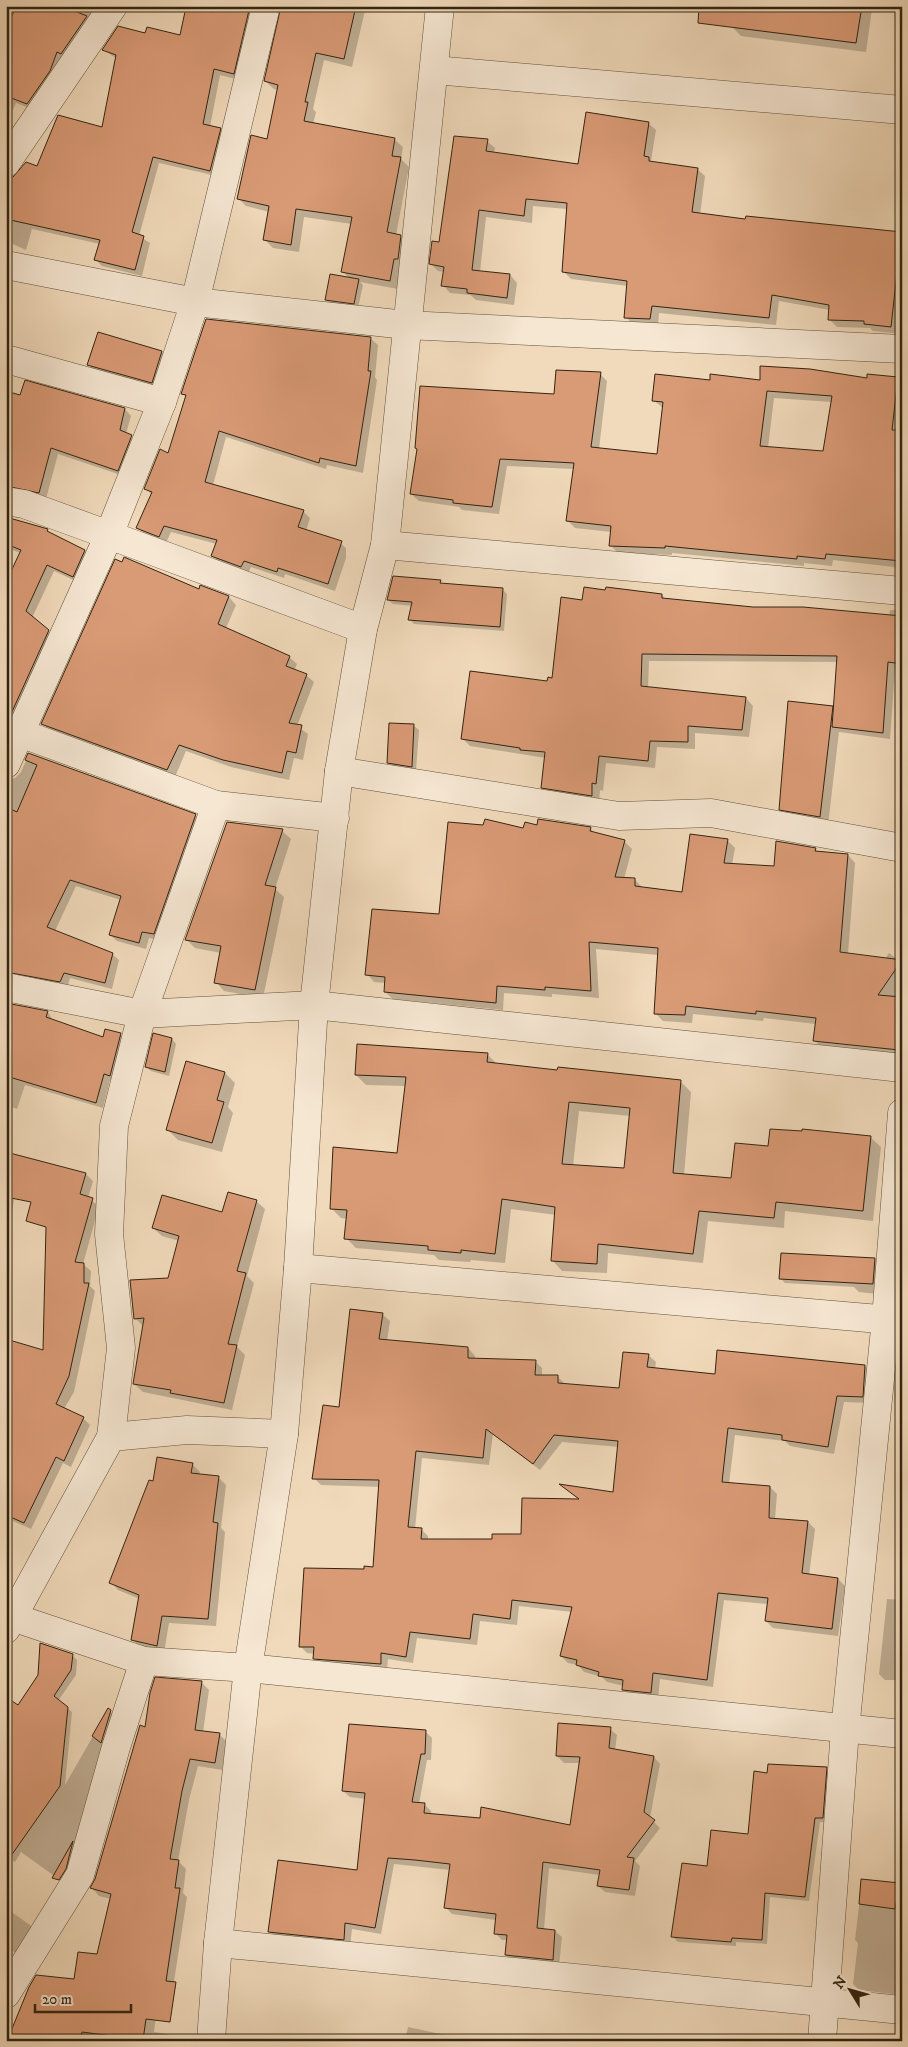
<svg xmlns="http://www.w3.org/2000/svg" width="908" height="2047" viewBox="0 0 908 2047" font-family="'IM FELL DW Pica',serif">
	<style>
		.shadow { fill: #0003; fill-rule: evenodd }
		.building { fill: #d99a76; stroke: #322410; fill-rule: evenodd }
		.lines { fill: none; stroke-linecap: round; stroke-linejoin: round }
		.minor-casing { stroke: #62523b; stroke-width: 29 }
		.minor { stroke: #f6e7d3; stroke-width: 28 }
	</style>
	<rect width="100%" height="100%" fill="#f1dabb"/>
	<filter id="stains"><feTurbulence type="fractalNoise" baseFrequency=".004" numOctaves="4"/><feColorMatrix values="0 0 0 0 .2 0 0 0 0 .09 0 0 0 0 .02 0 0 0 .5 -.17"/></filter>
	<radialGradient id="worn" r=".72"><stop offset=".6" stop-color="#630" stop-opacity="0"/><stop offset="1" stop-color="#630" stop-opacity=".3"/></radialGradient>
	<g class="shadow">
		<path d="M17 6H100L34 110 16 103 6 126V35Z"/>
		<path d="M188 6H256L240 80 220 75 210 127 220 129 226 136 217 176 159 163 139 236 150 243 142 276 102 266 96 260 100 244 32 229 26 250 6 241V180L37 168 103 128 117 59 104 50 146 34 181 37Z"/>
		<path d="M282 6H366L352 67 324 60 313 109 316 112 313 124 394 139 403 147 401 159 409 167 396 235 400 236 409 244 398 289 360 282 363 285 358 308 331 305 326 300 350 279 343 272 352 224 304 217 299 252 273 248 265 240 269 212 246 206 238 198 268 141 279 90 274 89 265 81Z"/>
		<path d="M609 6H654V10Z"/>
		<path d="M733 6H869L872 9 866 52 741 36 731 26Z"/>
		<path d="M648 123 656 130 651 161 653 163 697 169 705 176 700 215 746 221 902 233V334L873 331 870 328 837 327 829 319 830 310 779 301 776 325 659 313 658 326 633 325 626 317 628 286 571 279 563 271 567 209 533 206 532 223 486 217 480 272 510 275 517 283 514 305 476 300 470 295 450 293 443 285 444 272 438 271 431 264 487 141 495 148 494 153 579 165Z"/>
		<path d="M98 334 162 352 172 362 162 392 99 375 89 365Z"/>
		<path d="M370 338 378 345 375 377 377 380 363 473 327 465 326 469 226 437 213 485 303 511 310 518 306 531 338 541 346 548V558L335 591 285 574 284 578 251 567 248 574 220 563 213 556 217 544 171 532 166 543 145 535 138 528 152 495 146 488 169 454 186 397 183 393Z"/>
		<path d="M600 374 607 381 599 449 658 455 663 408 653 400 711 381 868 379 869 375 902 379V574L894 567 833 560 832 566 804 563V566L672 553V555L618 553 610 545 611 532 575 528 567 520 574 469 507 466 499 514 462 510 459 507 419 501 411 494 418 450 416 448 555 395ZM774 398 832 402 825 452 768 448Z"/>
		<path d="M6 392 21 396 125 409 131 416 126 434 138 443 124 476 58 454 46 499 6 493Z"/>
		<path d="M6 518 47 530 51 535 85 551 91 557 80 583 54 571 32 618 55 638 6 746V595L21 553 6 548Z"/>
		<path d="M440 582 443 585 502 589 507 594 504 631 414 624 409 619 413 606 393 604 388 600Z"/>
		<path d="M201 587 229 597 236 605 226 628 289 657 297 664 294 671 306 675 314 682 297 726 308 734 303 760 294 758 289 780 231 767 186 751 175 777 50 731 43 724 200 591Z"/>
		<path d="M607 591 662 595 665 599 753 608 889 616 890 610H902V670L895 669 890 739 839 732 828 825 789 818 780 809 832 707 834 710 837 662 649 661 648 688 746 698 753 706 749 737 695 733V749L657 747 655 768 606 763 603 791 600 790 599 803 550 795 543 787 546 758 470 746 462 738 553 679 583 601Z"/>
		<path d="M414 726 419 730 416 771 393 767 388 762Z"/>
		<path d="M29 754 195 815 202 822 160 940 149 938 146 949 117 941 110 935 121 900 76 886 55 931 112 954 119 960 112 989 70 978 67 988 6 979V780L15 778 21 772Z"/>
		<path d="M538 826 590 828 595 834 624 841 632 849 624 879H634L642 887 684 894 727 840 735 848 732 865 775 868 815 849 818 853 848 855 855 863 848 954 885 959 889 953 902 963V1057L822 1048 814 1040 816 1024 764 1018 763 1021 693 1014 692 1023 663 1021 655 1013 658 955 596 949 599 998 552 994V997L504 993 503 1010 393 999 385 992 386 983 374 982 367 974 440 915 524 830Z"/>
		<path d="M282 831 291 839 275 889 284 897 263 998 224 991 216 982 221 953 195 948 186 939Z"/>
		<path d="M6 1004 48 1012 53 1021 104 1039 120 1034 127 1041 117 1082 110 1080 103 1108 25 1085 17 1109 6 1105Z"/>
		<path d="M172 1039 176 1044 169 1076 151 1071 146 1067Z"/>
		<path d="M487 1054 498 1065 681 1082 691 1092 684 1175 732 1180 769 1147 870 1137 881 1147 873 1221 785 1211 784 1228 708 1221 703 1263 608 1253 607 1273 562 1271 552 1260 556 1215 511 1209 505 1263 471 1260 470 1262 439 1260 434 1255 356 1248 346 1238 348 1219 341 1218 331 1208 398 1154 406 1086 366 1085 356 1075ZM579 1111 630 1116 625 1169 573 1166Z"/>
		<path d="M225 1073 235 1083 228 1107 233 1113 222 1152 178 1140 168 1130Z"/>
		<path d="M6 1153 21 1162 6 1243Z"/>
		<path d="M49 1164 86 1174 93 1181 88 1198 99 1206 83 1264 91 1271 90 1286 95 1291 74 1392 64 1409 83 1418 90 1425 71 1467 63 1463 31 1529 6 1518V1340L44 1352Z"/>
		<path d="M256 1201 265 1209 247 1276 254 1283 237 1347 245 1355 232 1410 143 1392 134 1384 144 1327 135 1318 169 1279 179 1241 162 1236 153 1228 223 1214Z"/>
		<path d="M875 1259 879 1264 877 1294 859 1292 854 1287 785 1283 781 1279Z"/>
		<path d="M382 1314 390 1321 387 1341 468 1348 475 1356V1360L535 1361 542 1368V1377H558L565 1384 620 1389 648 1355 656 1362 655 1369 716 1375 865 1366 872 1373 869 1403 844 1402 834 1454 790 1446 785 1441 735 1435 729 1484 770 1487 777 1494 775 1519 808 1522 815 1529 809 1576 838 1579 845 1586 838 1636 773 1628 766 1621 768 1604 724 1600 713 1687 660 1679 658 1699 631 1697 624 1690V1686L607 1682 602 1677 584 1672 578 1665 568 1663 561 1656 572 1612 519 1606 517 1625 480 1621 477 1645 417 1638 413 1663 388 1659 387 1670 322 1666 315 1658V1654L307 1653 300 1646 365 1571 374 1568 380 1487 321 1485 314 1478 340 1409ZM493 1434 540 1470 562 1442 619 1447 615 1493 563 1486 580 1500 522 1536 493 1540 428 1541V1536L421 1529H415L422 1458 489 1465Z"/>
		<path d="M898 1369H902V1403L895 1397Z"/>
		<path d="M192 1464 200 1472 199 1475 218 1477 226 1485 221 1528 225 1532 216 1626 169 1623 164 1653 141 1648 133 1640 140 1599 118 1590 111 1582 154 1483Z"/>
		<path d="M887 1599 902 1600V1680H885L879 1674Z"/>
		<path d="M72 1655 77 1660 76 1675 58 1701 72 1712 65 1785 108 1710 116 1716 64 1883 21 1852 15 1862 6 1856V1748Z"/>
		<path d="M201 1682 209 1690 203 1732 219 1734 227 1742 222 1770 198 1766 189 1800 178 1861 186 1869 183 1893 187 1897 171 2001 158 2000 154 2032 168 2034 175 2041H6V2035H10L76 1981 98 1956 111 1899 99 1896 92 1888 146 1729Z"/>
		<path d="M610 1729 617 1735 615 1751 654 1757 660 1764 650 1818 660 1828 635 1861 640 1866 635 1896 605 1892 598 1886 600 1875 549 1868 544 1930 555 1931 562 1937 559 1966 513 1962 506 1955 507 1940H502L495 1933 496 1920 452 1914 446 1908 450 1870 394 1864 381 1934 352 1929 350 1946 276 1938 270 1932 359 1871 366 1799 350 1797 343 1791 425 1731 432 1738 431 1760H427L419 1804H424L431 1811V1815L571 1827 581 1763H564L557 1756Z"/>
		<path d="M826 1768 831 1773 827 1822H820L809 1901 770 1897 767 1944 736 1942V1946L678 1942 673 1937 708 1867 750 1835 768 1774Z"/>
		<path d="M902 1785V1824L896 1819Z"/>
		<path d="M862 1880 902 1884V1995L859 1990 853 1984 858 1943 855 1940Z"/>
		<path d="M6 1908 37 1930 21 1956 6 1947Z"/>
		<path d="M408 2027 473 2041H405Z"/>
		<path d="M591 2035 647 2041H590Z"/>
		<path d="M670 2035 694 2037 728 2041H669Z"/>
	</g>
	<g class="building">
		<path d="M16 6H62L87 16 61 54 57 52 50 71 27 104 6 96V31Z"/>
		<path d="M214 6H250L234 74 214 69 203 124 221 128 210 171 153 157 132 232 144 236 135 270 94 260 100 240 6 219V178L13 177 26 162 37 166 58 115 102 127 116 55 102 50 118 26 145 33 147 27 180 35 186 7 213 12Z"/>
		<path d="M281 6H356L344 59 316 53 305 102H308L304 121 395 138 392 156 401 157 387 232 401 235 398 259H394L390 281 341 272 352 217 296 209 291 245 263 240 269 206 237 199 251 135 267 139 278 85 264 81Z"/>
		<path d="M699 6H862L856 43 698 23Z"/>
		<path d="M586 112 649 122 644 156 649 157V161L698 168 692 212 745 219 746 216 902 232V263H898L891 327 864 324V321L828 320 829 305 772 295 769 318 652 306 650 319 624 318 627 281 562 272 567 203 526 199 524 216 479 210 472 270 510 274 507 298 467 293V289L441 286 444 267 429 264 432 241 439 242 454 136 488 139 486 151 578 164Z"/>
		<path d="M330 274 359 279 354 304 325 300Z"/>
		<path d="M206 319 371 337 368 371H371L356 466 320 458 319 463 219 431 205 482 304 510 298 527 342 541 328 584 278 568 277 572 244 561 241 567 211 556 217 540 164 526 159 537 136 528 152 492 144 489 160 449 168 453 186 395 181 394Z"/>
		<path d="M98 332 162 351 152 383 87 365Z"/>
		<path d="M760 366 810 369 867 378V374L898 377 892 430H902V561L826 554 825 559 797 556V559L665 546V548L609 546 611 526 566 521 574 463 500 459 492 507 453 503V500L410 494 417 449 415 448 420 386 554 394 556 370 601 372 591 447 657 454 663 402 652 401 655 374 710 380V374L760 380ZM767 391 832 396 823 451 760 446Z"/>
		<path d="M25 380 125 408 120 430 132 435 118 471 51 448 39 493 6 486V391L20 395Z"/>
		<path d="M6 517 48 529 47 531 85 550 73 577 47 565 26 611 49 630 6 725V582L21 550 6 544Z"/>
		<path d="M124 557 199 589 200 585 229 596 218 624 290 656 286 666 307 674 289 723 302 725 296 753 287 751 282 773 223 760 179 745 167 770 41 724 115 559 122 562Z"/>
		<path d="M393 576 441 580 440 583 503 588 500 627 408 620 412 602 387 600Z"/>
		<path d="M584 587 605 590 606 587 662 594V598L753 607H803L902 616V664L888 662 883 733 832 727 837 656 642 654 641 686 746 697 742 730 688 726V742L650 741 648 761 599 756 596 784 592 783V796L541 788 545 752 520 750V748L461 739 470 671 547 681 548 677 552 678 561 597 582 600Z"/>
		<path d="M788 701 833 706 820 817 779 810Z"/>
		<path d="M389 723 414 724 412 767 387 763Z"/>
		<path d="M28 753 196 814 154 934 142 932 139 943 109 935 121 896 70 880 47 927 113 953 105 983 64 973 60 982 6 972V807L17 812 37 765 25 760Z"/>
		<path d="M485 819 523 828 525 822 537 825 538 819 591 827 590 831 625 840 615 877 635 878V886L682 892 690 834 728 839 724 863 774 866 776 841 816 848 815 851 848 854 840 952 902 960 878 995 902 997 899 1050 813 1041 816 1018 756 1011V1014L686 1006 685 1015 654 1014 658 948 589 942 591 991 545 987V990L497 986 496 1003 384 992 385 977 365 975 372 909 439 914 448 822 483 825Z"/>
		<path d="M227 822 283 829 265 885 276 887 255 990 214 983 221 946 185 940Z"/>
		<path d="M6 1003 48 1011 46 1017 103 1037 105 1029 121 1033 110 1076 104 1074 96 1103 6 1076Z"/>
		<path d="M153 1033 172 1038 165 1072 145 1067Z"/>
		<path d="M357 1044 488 1053 487 1062 557 1070 558 1067 681 1080 673 1173 731 1178 735 1143 768 1146 770 1129 802 1131V1129L871 1136 863 1211 776 1202 774 1218 699 1211 693 1254 598 1244 597 1264 551 1261 555 1207 502 1199 495 1254 461 1250V1253L428 1250V1246L344 1239 347 1210 330 1209 333 1147 397 1153 406 1077 355 1075ZM569 1102 630 1108 624 1168 562 1164Z"/>
		<path d="M186 1061 225 1072 217 1100 224 1102 212 1143 166 1130Z"/>
		<path d="M6 1152 86 1173 80 1194 93 1198 75 1262 84 1263V1283H89L69 1376 56 1404 84 1417 64 1461 56 1457 24 1523 6 1515V1339L43 1350 46 1227 26 1221 31 1202 6 1197Z"/>
		<path d="M228 1192 257 1200 237 1271 246 1273 228 1344 237 1345 224 1403 170 1393 171 1390 133 1384 144 1318 134 1319 130 1280 168 1278 179 1236 152 1228 162 1195 222 1212Z"/>
		<path d="M781 1253 875 1258 873 1284 779 1279Z"/>
		<path d="M350 1309 383 1313 379 1339 468 1347V1358L536 1360 535 1375H558V1383L619 1388 623 1352 649 1354 647 1367 715 1374 717 1350 865 1365 863 1397 837 1396 828 1447 782 1440V1435L728 1428 722 1482 770 1486 769 1518 808 1521 802 1573 838 1578 832 1629 765 1621 768 1598 718 1593 707 1680 653 1673 651 1693 622 1690 623 1680 598 1676 599 1672 576 1665 577 1660 560 1656 572 1607 512 1600 510 1619 473 1614 470 1639 410 1632 406 1657 381 1653V1664L313 1659 314 1647H299L304 1568 364 1569V1566L373 1567 379 1480 312 1479 323 1405 339 1407ZM486 1429 533 1464 554 1435 618 1441 613 1492 559 1484 579 1499 522 1498 521 1534H492V1539H421L422 1528 408 1527 416 1451 483 1458Z"/>
		<path d="M157 1457 193 1463 191 1473 219 1476 213 1522 218 1523 208 1619 162 1616 157 1646 131 1640 139 1595 109 1583 149 1480 153 1481Z"/>
		<path d="M40 1643 73 1654 71 1670 54 1696 68 1707 60 1786 6 1863V1697L18 1705 38 1675Z"/>
		<path d="M155 1677 202 1681 195 1730 220 1733 215 1763 190 1759 182 1791 170 1859 179 1860 175 1888H180L166 1981 176 1982 170 2022 146 2019 143 2040 82 2032 80 2041H7L29 1987 36 1975 74 1979 78 1952 97 1954 111 1894 90 1888 95 1879 140 1725 145 1727 150 1693Z"/>
		<path d="M108 1708 111 1710 101 1743 92 1736Z"/>
		<path d="M558 1723 611 1727 609 1748 654 1756 644 1812 655 1820 627 1857 634 1858 629 1890 597 1886 600 1870 543 1862 537 1928 555 1930 553 1960 505 1955 507 1935 494 1934 496 1914 444 1908 450 1864 415 1860 388 1858 375 1928 345 1923 344 1940 268 1932 278 1860 357 1870 365 1793 342 1791 349 1724 426 1730 425 1754H421L412 1802 425 1803 424 1813 480 1818 481 1807 570 1825 580 1757 556 1756Z"/>
		<path d="M768 1764 827 1767 823 1818H815L805 1897 765 1893 762 1940 732 1938 731 1942 671 1937 682 1863 707 1866 711 1830 748 1834 754 1771 767 1773Z"/>
		<path d="M73 1841 66 1869 59 1880 52 1878Z"/>
		<path d="M861 1879 900 1883 895 1909 859 1904Z"/>
	</g>
	<g class="lines">
		<defs>
			<g id="minor">
				<path d="M434 70 902 110"/>
				<path d="M6 163 113 6"/>
				<path d="M6 265 195 302 406 325 902 349"/>
				<path d="M6 359 162 402"/>
				<path d="M6 501 24 504 109 535 363 629"/>
				<path d="M385 545 902 591"/>
				<path d="M20 733 216 805 335 818"/>
				<path d="M6 764 109 535 162 402 195 302 266 6"/>
				<path d="M339 771 619 816 711 813 902 848"/>
				<path d="M6 987 142 1014 314 1005 902 1068"/>
				<path d="M298 1268 902 1321"/>
				<path d="M111 1437 121 1348 109 1234 114 1126 142 1014 216 805"/>
				<path d="M12 1617 144 1661 248 1668 902 1734"/>
				<path d="M6 1629 111 1437 187 1430 284 1434"/>
				<path d="M218 1943 902 2010"/>
				<path d="M6 1994 80 1875 116 1747 144 1661"/>
				<path d="M211 2041 218 1943 248 1668 284 1434 298 1268 314 1005 339 771 363 629 385 545 440 6"/>
				<path d="M822 2041 845 1730 886 1319 902 1113"/>
			</g>
		</defs>
		<use href="#minor" class="minor-casing"/>
		<use href="#minor" class="minor"/>
	</g>
	<rect width="908" height="2047" fill="none" stroke="#f1dabb" stroke-width="25"/>
	<rect x="8" y="8" width="893" height="2032" fill="none" stroke="#322410" stroke-width="2.5"/>
	<rect x="12" y="12" width="883" height="2022" fill="none" stroke="#322410"/>
	<g transform="translate(850 1990) rotate(307)" stroke="#f6e7d3" stroke-width="4" paint-order="stroke">
	<path d="M0-4L9 19L0 12L-9 19Z" fill="#322410"/>
	<text y="-8" font-size="14" font-weight="bold" text-anchor="middle" fill="#322410">N</text>
	</g>
	<path d="M35 2004v8h96v-8" fill="none" stroke="#322410" stroke-width="2.5"/>
	<text x="42" y="2004" font-size="15" fill="#322410" stroke="#f6e7d3" stroke-width="4" paint-order="stroke">20 m</text>
	<rect width="100%" height="100%" filter="url(#stains)"/>
	<rect width="100%" height="100%" fill="url(#worn)"/>
</svg>
